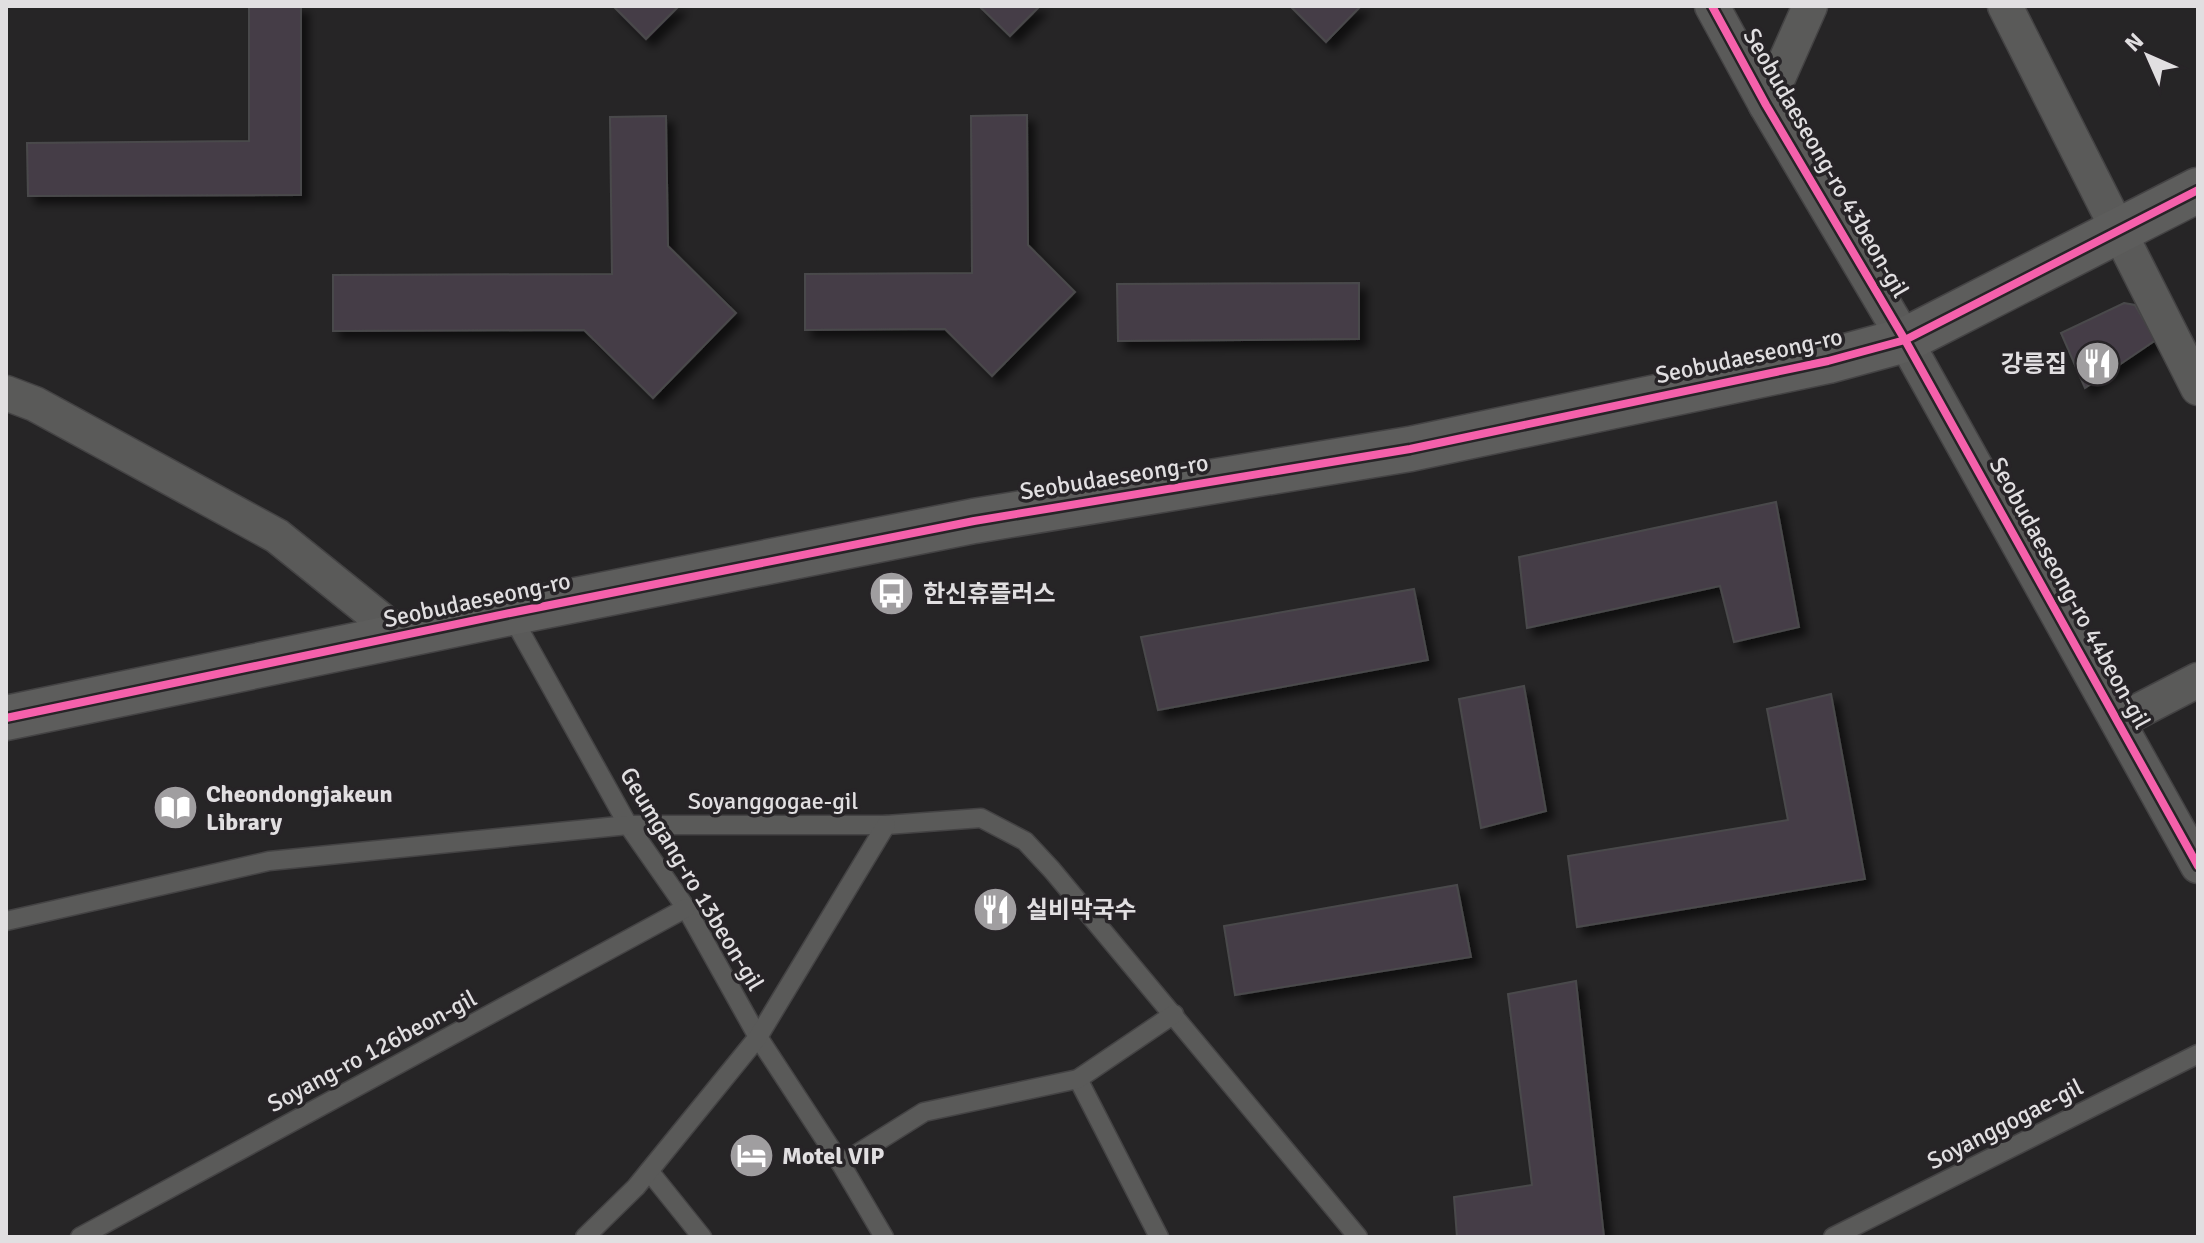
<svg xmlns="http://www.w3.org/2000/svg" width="2204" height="1243" viewBox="0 0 2204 1243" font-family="Signika,'Noto Sans KR',sans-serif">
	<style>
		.building { fill: #453e47; stroke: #4a494b; stroke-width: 2; filter: url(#shadow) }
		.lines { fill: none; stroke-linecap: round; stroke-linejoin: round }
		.lane-casing { stroke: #444344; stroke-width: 21 }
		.street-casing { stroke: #444344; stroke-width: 37 }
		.secondary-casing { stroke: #444344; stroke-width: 47 }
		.lane { stroke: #5a5a59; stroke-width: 18 }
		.street { stroke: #5a5a59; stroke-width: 34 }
		.secondary { stroke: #5d5d5c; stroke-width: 44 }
		.cycleway-casing { stroke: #272427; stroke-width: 13 }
		.cycleway { stroke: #f560ab; stroke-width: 8 }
		.labels { text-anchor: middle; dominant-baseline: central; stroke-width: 7; stroke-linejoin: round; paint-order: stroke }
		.street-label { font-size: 24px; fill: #e1dfe1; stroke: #272427 }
		.poi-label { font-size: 24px; font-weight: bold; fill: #e1dfe1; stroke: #272427; text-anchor: start }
	</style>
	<defs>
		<filter id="shadow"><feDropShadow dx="7" dy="7" stdDeviation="4" flood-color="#0009"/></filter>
	</defs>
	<rect width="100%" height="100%" fill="#262526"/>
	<g class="building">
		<path d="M249 6H301V195L28 196 27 143 249 141Z"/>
		<path d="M613 6H679L646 39Z"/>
		<path d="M979 6H1040L1010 36Z"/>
		<path d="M1290 6H1361L1326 42Z"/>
		<path d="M1027 115 1028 245 1075 292 992 376 945 329 805 330V274L972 273 971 116Z"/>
		<path d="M666 116 668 246 736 313 653 398 584 330 333 331V275L612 274 610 117Z"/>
		<path d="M1359 283V339L1118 341 1117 284Z"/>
		<path d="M2124 303 2135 305 2156 340 2085 388 2061 333Z"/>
		<path d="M1776 502 1799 627 1734 642 1720 586 1527 628 1519 557Z"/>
		<path d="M1414 589 1428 660 1158 710 1141 637Z"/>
		<path d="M1524 686 1546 811 1481 828 1459 699Z"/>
		<path d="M1831 694 1865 879 1577 927 1568 856 1788 820 1767 709Z"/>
		<path d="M1457 885 1471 957 1235 995 1224 926Z"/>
		<path d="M1576 981 1604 1237H1457L1454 1197 1532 1185 1508 994Z"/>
	</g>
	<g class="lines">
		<defs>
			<g id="lane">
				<path d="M510 613 628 825 686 908 758 1037 841 1164 884 1237"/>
				<path d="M6 921 269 861 628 825H886L981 818 1025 841 1052 870 1358 1237"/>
				<path d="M1078 1079 1159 1237"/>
				<path d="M841 1164 924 1112 1078 1079 1174 1014"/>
				<path d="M649 1171 702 1237"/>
				<path d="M80 1237 686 908"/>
				<path d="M585 1237 636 1187 758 1037 886 825"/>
				<path d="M1833 1237 2198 1054"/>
			</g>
			<g id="street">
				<path d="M1712 6 1766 105 1905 340 2198 866"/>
				<path d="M2005 6 2198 388"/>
				<path d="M1766 105 1810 6"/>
				<path d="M6 393 35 404 277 536 401 636"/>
				<path d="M2119 721 2198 680"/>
			</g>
			<path id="secondary" d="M6 718 510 613 974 521 1410 449 1828 361 1905 340 2198 190"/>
		</defs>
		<use href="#lane" class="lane-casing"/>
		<use href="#street" class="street-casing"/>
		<use href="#secondary" class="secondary-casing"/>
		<use href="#lane" class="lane"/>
		<use href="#street" class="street"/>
		<use href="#secondary" class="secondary"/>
		<defs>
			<g id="cycleway">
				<path d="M1712 6 1766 105 1905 340 2198 866"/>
				<path d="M6 718 510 613 974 521 1410 449 1828 361 1905 340 2198 190"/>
			</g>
		</defs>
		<use href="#cycleway" class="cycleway-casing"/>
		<use href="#cycleway" class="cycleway"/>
	</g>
	<defs>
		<symbol id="restaurant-disc" viewBox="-11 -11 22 22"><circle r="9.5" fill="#a09ea0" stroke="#272427"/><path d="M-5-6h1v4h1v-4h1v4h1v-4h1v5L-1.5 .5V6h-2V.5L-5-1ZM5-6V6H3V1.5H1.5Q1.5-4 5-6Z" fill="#fff"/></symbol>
		<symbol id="bus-disc" viewBox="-11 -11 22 22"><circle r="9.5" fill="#a09ea0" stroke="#272427"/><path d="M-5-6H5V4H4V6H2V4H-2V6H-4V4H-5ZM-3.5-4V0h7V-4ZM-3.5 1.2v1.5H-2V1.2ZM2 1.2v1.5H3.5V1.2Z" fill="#fff"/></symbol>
		<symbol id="library-disc" viewBox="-11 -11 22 22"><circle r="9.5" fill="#a09ea0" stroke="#272427"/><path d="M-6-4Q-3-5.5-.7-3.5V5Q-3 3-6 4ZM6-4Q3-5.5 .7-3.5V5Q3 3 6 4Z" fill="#fff"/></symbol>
		<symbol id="hotel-disc" viewBox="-11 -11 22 22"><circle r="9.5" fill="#a09ea0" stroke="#272427"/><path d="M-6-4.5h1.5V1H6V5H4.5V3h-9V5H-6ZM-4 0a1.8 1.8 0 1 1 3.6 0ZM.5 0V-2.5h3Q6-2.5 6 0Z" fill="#fff"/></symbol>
	</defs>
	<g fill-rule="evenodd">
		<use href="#restaurant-disc" x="2072" y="338" width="51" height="51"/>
		<use href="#bus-disc" x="866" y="568" width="51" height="51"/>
		<use href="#library-disc" x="150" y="782" width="51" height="51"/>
		<use href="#restaurant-disc" x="970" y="884" width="51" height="51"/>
		<use href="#hotel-disc" x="726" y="1130" width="51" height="51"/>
	</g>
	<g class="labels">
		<g class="street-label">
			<text transform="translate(1826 163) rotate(60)">Seobudaeseong-ro 43beon-gil</text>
			<text transform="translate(1749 356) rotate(-12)">Seobudaeseong-ro</text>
			<text transform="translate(1114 477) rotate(-9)">Seobudaeseong-ro</text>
			<text transform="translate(2070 593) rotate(61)">Seobudaeseong-ro 44beon-gil</text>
			<text transform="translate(477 600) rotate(-12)">Seobudaeseong-ro</text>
			<text x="773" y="801">Soyanggogae-gil</text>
			<text transform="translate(692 879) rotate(59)">Geumgang-ro 13beon-gil</text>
			<text transform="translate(372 1051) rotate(-28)">Soyang-ro 126beon-gil</text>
			<text transform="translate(2005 1124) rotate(-27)">Soyanggogae-gil</text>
		</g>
		<g class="poi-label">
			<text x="2067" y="364" text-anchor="end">강릉집</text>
			<text x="923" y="594">한신휴플러스</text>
			<text x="206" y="794">Cheondongjakeun<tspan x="206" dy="28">Library</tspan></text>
			<text x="1026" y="910">실비막국수</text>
			<text x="782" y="1156">Motel VIP</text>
		</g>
	</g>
	<rect width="2204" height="1243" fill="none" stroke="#e1dfe1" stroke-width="16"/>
	<g transform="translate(2148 56) rotate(315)" stroke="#272427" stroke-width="6" paint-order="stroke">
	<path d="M0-6L14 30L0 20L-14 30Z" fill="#e1dfe1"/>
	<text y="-12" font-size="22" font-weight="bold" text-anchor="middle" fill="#e1dfe1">N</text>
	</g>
</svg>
